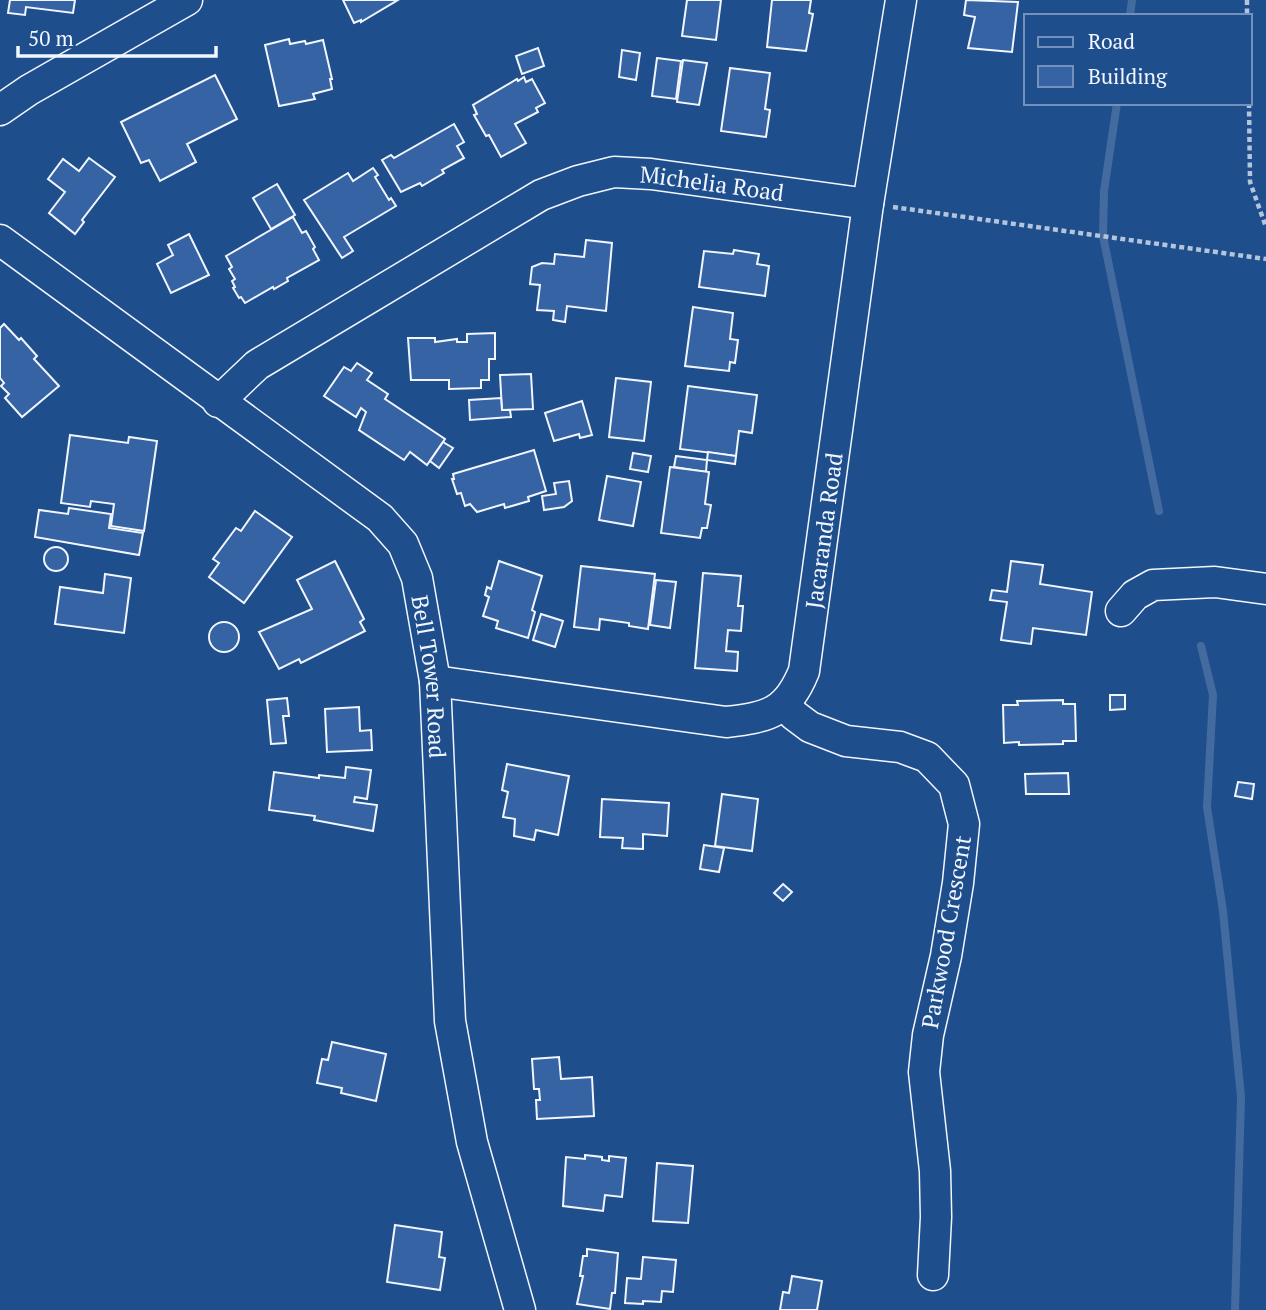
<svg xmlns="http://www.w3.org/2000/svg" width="1266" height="1310" viewBox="0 0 1266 1310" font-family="'PT Serif',serif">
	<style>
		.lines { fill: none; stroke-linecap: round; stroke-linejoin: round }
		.stream { stroke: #446ba0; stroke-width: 8 }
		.building { fill: #3563a3; stroke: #f2f6ff; stroke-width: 2 }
		.minor-casing { stroke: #f2f6ff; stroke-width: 33 }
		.path { stroke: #b3c4dc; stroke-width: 4.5; stroke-dasharray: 5 3.5; stroke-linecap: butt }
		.minor { stroke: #1f4e8c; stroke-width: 30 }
		.labels { text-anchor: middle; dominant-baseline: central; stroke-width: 5; stroke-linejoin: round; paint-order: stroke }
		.street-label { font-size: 23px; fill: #f2f6ff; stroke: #1f4e8c }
	</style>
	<rect width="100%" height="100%" fill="#1f4e8c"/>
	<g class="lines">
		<g class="stream">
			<path d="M1130 16 1132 0"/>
			<path d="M1117 103 1104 191 1103 236 1159 511"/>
			<path d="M1201 646 1213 695 1207 807 1223 911 1241 1097 1235 1310"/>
		</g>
	</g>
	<g class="building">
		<path d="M10 0H75L73 13 26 7 25 15 8 13Z"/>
		<path d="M343 0H398L361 22V20L354 23Z"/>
		<path d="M687 0H721L716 40 682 36Z"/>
		<path d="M772 0H811L809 13 813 14 806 51 767 47Z"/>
		<path d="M966 0 1018 2 1012 52 968 48 975 17 964 15Z"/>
		<path d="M289 39 290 44 305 41 306 44 323 40 332 79H330L332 89 313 94 315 99 279 106 265 45Z"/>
		<path d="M538 48 544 66 522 74 516 56Z"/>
		<path d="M622 50 640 53 636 80 619 77Z"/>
		<path d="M657 58 681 61 676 99 652 96Z"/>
		<path d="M683 60 707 63 699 105 677 102Z"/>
		<path d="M730 68 770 73 765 109 770 110 766 137 721 131Z"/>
		<path d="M215 75 237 119 187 144 196 162 160 181 149 160 141 163 121 122Z"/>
		<path d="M524 77 526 82 532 79 545 103 536 108 538 112 515 124 526 143 501 157 489 135 486 136 474 115 477 114 473 105 517 79 518 81Z"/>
		<path d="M454 124 464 142 457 146 464 158 442 170 444 173 422 186 420 183 401 192 382 160 391 155 394 158Z"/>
		<path d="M89 158 115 177 82 220 84 222 75 234 49 213 65 192 48 179 63 159 79 171Z"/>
		<path d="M373 168 378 175 375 177 389 200 391 198 396 206 344 237 353 251 342 258 304 200 348 173 353 181Z"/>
		<path d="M277 184 295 215 271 229 253 198Z"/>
		<path d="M293 217 302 233 306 231 315 247 313 249 319 260 287 278 288 281 274 289 273 287 245 303 241 297 239 298 233 288 235 287 232 281 235 279 229 269 232 267 226 256Z"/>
		<path d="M189 234 209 275 171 293 157 264 173 255 168 245Z"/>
		<path d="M586 240 612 243 606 311 567 306 565 322 553 320 554 311 537 310 540 285 530 284 532 267 542 263 554 264 555 254 584 257Z"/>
		<path d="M734 250 759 254 757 264 769 266 765 296 699 287 704 251 733 254Z"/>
		<path d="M693 307 733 313 730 339 738 340 735 363 730 362 729 371 685 366Z"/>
		<path d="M4 324 19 340 21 338 37 356 34 359 59 386 22 417 5 398 9 394 1 386 4 383 0 378V328Z"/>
		<path d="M495 333V359H489V380H481V388L449 389V380H411L408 338H435V342L457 339V342H467V334Z"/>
		<path d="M357 363 372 373 367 380 388 394 385 399 445 439 427 465 410 452 404 460 359 430 366 412 361 408 356 417 324 396 344 367 351 371Z"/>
		<path d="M531 374 533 409 502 410 500 375Z"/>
		<path d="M616 378 651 382 644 441 609 437Z"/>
		<path d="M688 386 757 395 752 433 739 431 736 456 680 449Z"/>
		<path d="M501 398 502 410H510L511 417 470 420 469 400Z"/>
		<path d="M582 401 592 435 580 438 579 434 554 441 545 413Z"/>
		<path d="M70 435 128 443 129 437 157 441 144 531 111 526 114 504 91 501 90 507 61 503Z"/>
		<path d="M443 442 453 448 439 468 430 461Z"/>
		<path d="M534 450 546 491 528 497 529 501 505 508 504 504 477 512 470 504 465 506 461 493 457 494 452 479H454L453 474Z"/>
		<path d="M708 452 736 456 735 464 707 460Z"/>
		<path d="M633 453 651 456 648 472 630 469Z"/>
		<path d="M676 456 707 460 706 472 674 467Z"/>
		<path d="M670 467 709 472 705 504 711 505 707 528H702L700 538 661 533Z"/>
		<path d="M607 476 641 482 633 526 599 520Z"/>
		<path d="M569 481 572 501 564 507 544 510 542 496 556 494 554 483Z"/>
		<path d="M69 508 111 514 109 528 143 533 139 555 35 537 39 510 68 514Z"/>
		<path d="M255 511 292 537 244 603 209 577 219 563 213 559 236 528 241 531Z"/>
		<circle cx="56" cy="559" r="12"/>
		<path d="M335 561 364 619 360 622 365 631 301 663 299 659 279 669 259 632 312 609 297 580Z"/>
		<path d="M499 561 542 576 532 610 535 612 528 638 496 628 498 621 483 616 489 597 485 595 487 587 491 589Z"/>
		<path d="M1011 561 1043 565 1040 584 1092 592 1086 635 1033 628 1031 644 1001 640 1007 602 990 600 992 590 1007 592Z"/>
		<path d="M581 566 655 574 648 629 629 626V623L600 619 599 630 574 627Z"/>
		<path d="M703 573 741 576 738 606H743L741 631 728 630 726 651 738 652 737 671 695 668Z"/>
		<path d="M105 574 131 578 124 633 55 624 60 587 103 593Z"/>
		<path d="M656 580 676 582 670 628 650 625Z"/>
		<path d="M541 614 563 621 555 647 533 640Z"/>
		<circle cx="224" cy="637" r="15"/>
		<path d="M1110 695H1125V709L1110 710Z"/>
		<path d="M287 698 289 716H283L286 743 271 744 267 700Z"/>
		<path d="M1063 700V704H1075L1076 741H1063V744L1019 745V742L1004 743 1003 705H1018L1017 701Z"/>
		<path d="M359 707 360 731 371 730 372 750 327 752 325 709Z"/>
		<path d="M507 764 569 776 558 835 536 830 534 840 514 836 515 819 503 817 508 792 502 790Z"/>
		<path d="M346 767 371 770 367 799 355 797 354 802 377 805 373 831 314 820 315 816 269 810 274 772 319 778V775L345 778Z"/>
		<path d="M1068 773 1069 794H1026L1025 774Z"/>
		<path d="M1238 782 1254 784 1252 799 1235 796Z"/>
		<path d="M722 794 758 799 752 851 715 846Z"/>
		<path d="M602 799 669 803 667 836 643 834V849L622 848 623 838 600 837Z"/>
		<path d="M704 845 724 848 719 872 700 869Z"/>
		<path d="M783 884 792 892 783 901 774 893Z"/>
		<path d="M332 1042 386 1054 376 1101 341 1093 342 1088 317 1083 322 1059 328 1060Z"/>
		<path d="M559 1057 561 1079 592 1077 594 1116 537 1119 536 1100H540L539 1089H534L532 1059Z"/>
		<path d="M585 1155 602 1157V1160L609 1161V1156L626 1158 622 1197 605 1195 603 1211 563 1206 566 1157 585 1159Z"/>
		<path d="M657 1163 693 1166 688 1223 653 1221Z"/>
		<path d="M395 1225 442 1232 439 1257 445 1258 440 1290 387 1282Z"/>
		<path d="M587 1249 618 1253 615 1293H612L610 1309 577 1304 583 1276H580L583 1256H587Z"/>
		<path d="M643 1257 676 1260 673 1292 662 1291 661 1302 643 1301V1304L625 1303 627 1278 641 1279Z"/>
		<path d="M792 1276 822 1281 817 1310H780L783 1292 789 1293Z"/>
	</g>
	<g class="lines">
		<defs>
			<g id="minor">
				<path d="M0 110 29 90 187 0"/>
				<path id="s1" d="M0 240 380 518 403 544 417 578 435 681 450 1021 472 1142 520 1310"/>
				<path id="s2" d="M218 402 257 365 541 195 578 181 614 172 651 174 868 204"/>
				<path d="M1121 611 1135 595 1153 585 1215 582 1266 589"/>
				<path id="s3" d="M435 681 726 722C769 717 787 713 804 671L868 204 901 0"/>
				<path d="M785 704 794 715 810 727 846 741 900 747 927 757 954 785 964 824 958 883 946 956 928 1035 924 1072 935 1171 936 1217 933 1275"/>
			</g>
		</defs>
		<use href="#minor" class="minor-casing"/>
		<g class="path">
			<path d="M1247 0V16"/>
			<path d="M1249 103 1250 182 1266 227"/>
			<path d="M893 207 1266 259"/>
		</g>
		<use href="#minor" class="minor"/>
	</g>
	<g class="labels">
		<g class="street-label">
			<text stroke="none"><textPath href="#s2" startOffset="560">Michelia Road</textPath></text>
			<text stroke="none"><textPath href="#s3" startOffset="536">Jacaranda Road</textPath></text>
			<text stroke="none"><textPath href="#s1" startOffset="642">Bell Tower Road</textPath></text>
			<text transform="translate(946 932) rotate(-80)">Parkwood Crescent</text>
		</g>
	</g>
	<rect x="1024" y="14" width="228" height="91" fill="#1f4e8c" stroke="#7391ba" stroke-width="2"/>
	<rect x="1038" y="37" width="35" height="10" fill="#1f4e8c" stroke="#7391ba" stroke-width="2"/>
	<text x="1088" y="49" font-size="21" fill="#f2f6ff">Road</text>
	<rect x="1038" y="66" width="35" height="21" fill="#3563a3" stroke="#7391ba" stroke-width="2"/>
	<text x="1088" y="84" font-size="21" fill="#f2f6ff">Building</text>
	<path d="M18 46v10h198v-10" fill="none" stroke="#f2f6ff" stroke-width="3.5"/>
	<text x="28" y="46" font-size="21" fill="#f2f6ff" stroke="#1f4e8c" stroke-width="5" paint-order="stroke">50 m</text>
</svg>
